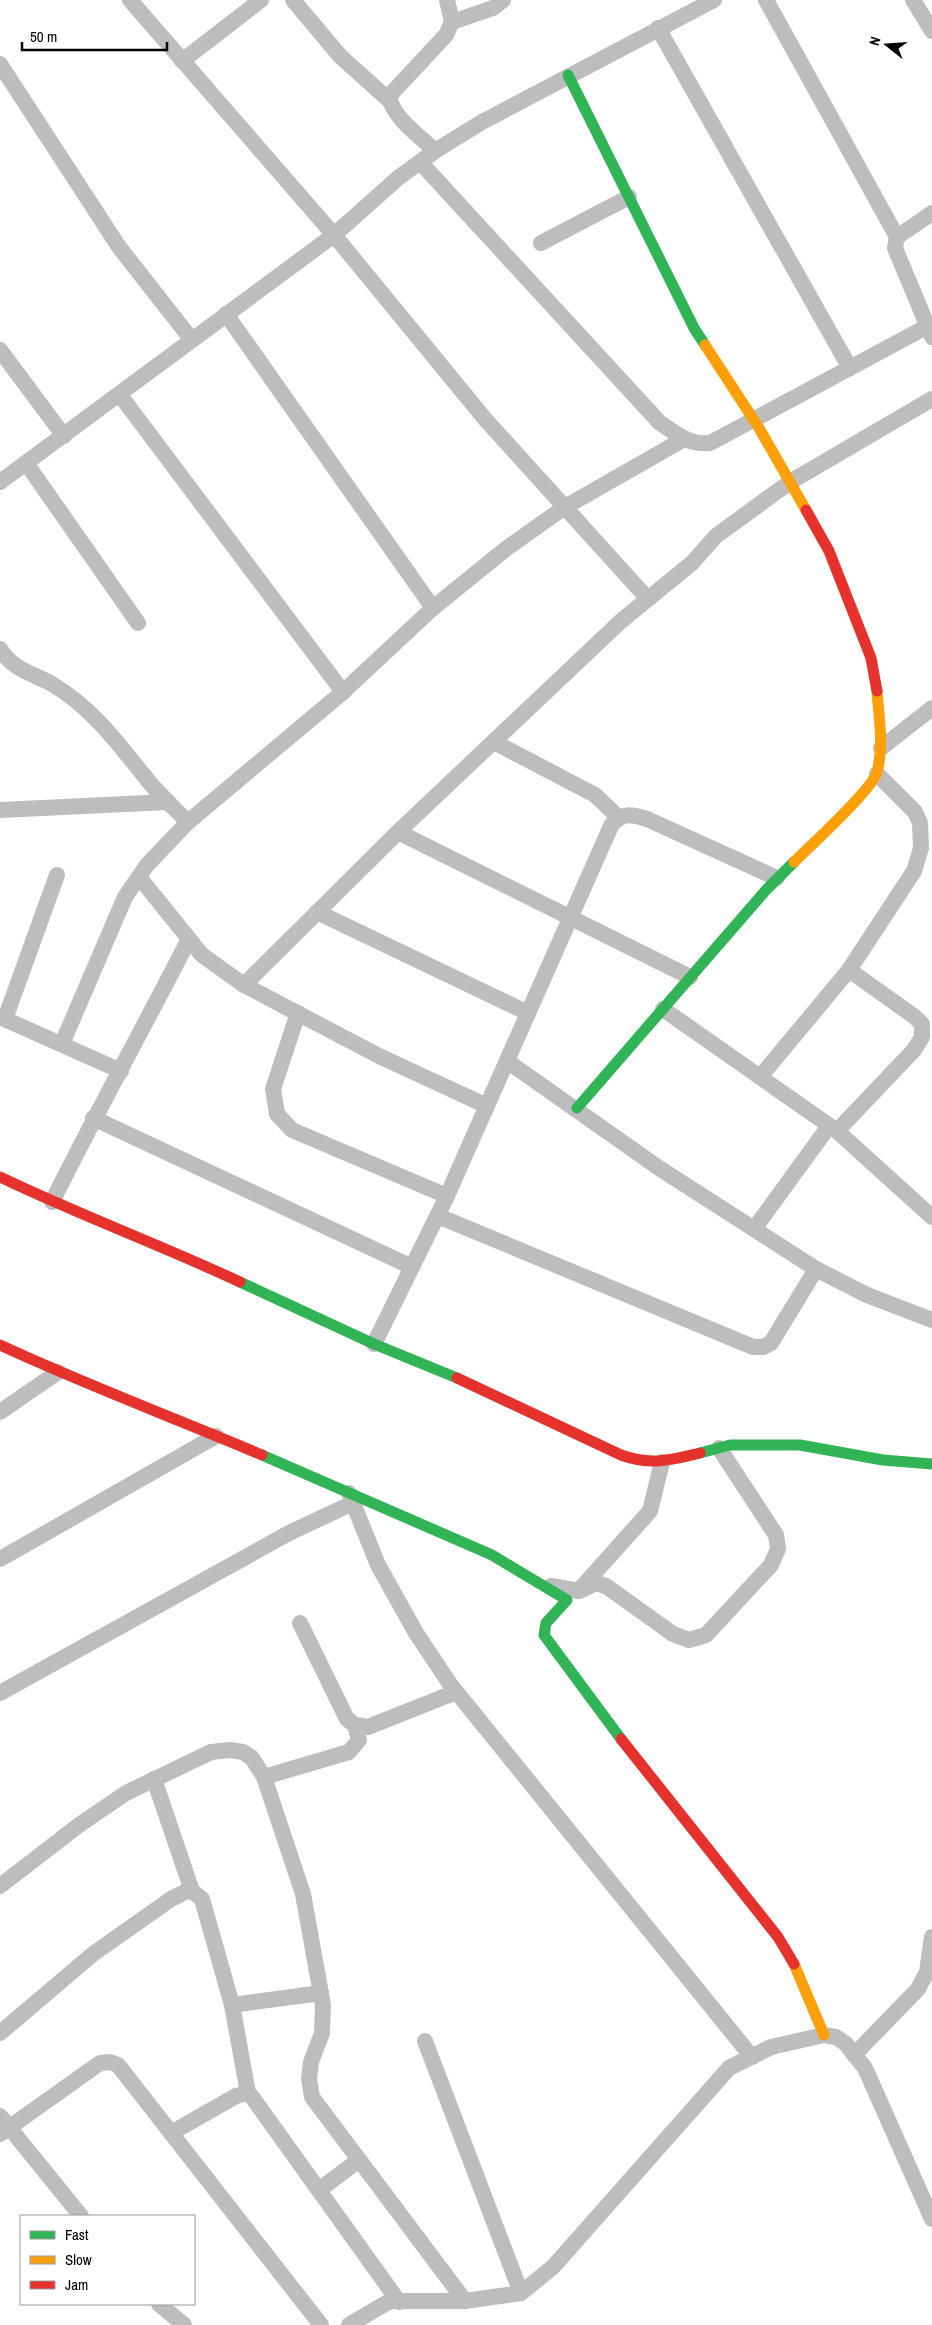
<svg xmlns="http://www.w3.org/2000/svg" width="932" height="2325" viewBox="0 0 932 2325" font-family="'Archivo Narrow',sans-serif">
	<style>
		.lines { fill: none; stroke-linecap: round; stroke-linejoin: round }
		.street { stroke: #bdbdbd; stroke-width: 16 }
		.fast { stroke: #30b455; stroke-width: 11 }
		.slow { stroke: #ff9f0a; stroke-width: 11 }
		.jam { stroke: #e5322d; stroke-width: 11 }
	</style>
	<rect width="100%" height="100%" fill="#fff"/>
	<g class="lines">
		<g class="street">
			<path d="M130 0 334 235 485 419 648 599"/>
			<path d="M293 0 340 56 390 101"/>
			<path d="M766 0 897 237"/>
			<path d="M913 0 932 31"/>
			<path d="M452 22 493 8 503 0"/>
			<path d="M658 28 850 368"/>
			<path d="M182 61 261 0"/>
			<path d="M0 64 119 247 192 340"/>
			<path d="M435 151C422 138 388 114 390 95L446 35 452 22 447 0"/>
			<path d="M420 162 660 423C677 434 689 445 710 443L928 326"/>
			<path d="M932 213 897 237 895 248 932 337"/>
			<path d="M541 243 629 197"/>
			<path d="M226 314 433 608"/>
			<path d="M0 350 64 436"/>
			<path d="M120 395 343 692"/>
			<path d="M26 463 138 623"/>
			<path d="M0 482 334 235 398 178 435 151 482 122 714 0"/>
			<path d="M0 649C13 670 32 673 52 684 94 709 120 746 150 783 162 797 175 809 188 822"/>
			<path d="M494 742 595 795 618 817"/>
			<path d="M881 748 932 708"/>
			<path d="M0 810 168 802"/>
			<path d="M398 832 690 977"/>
			<path d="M139 877 202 955 244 985 379 1056 487 1106"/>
			<path d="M317 912 528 1013"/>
			<path d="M244 985 398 832 621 621 692 563 716 536 790 482 932 399"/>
			<path d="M663 1009 837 1131 932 1217"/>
			<path d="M298 1013 273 1089 277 1114 292 1130 447 1196"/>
			<path d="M0 1017 121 1071"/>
			<path d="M5 1019 57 875"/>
			<path d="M62 1044 125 897 147 865 188 822 343 692 433 608 507 548 565 507 684 439"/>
			<path d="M507 1061 659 1168 816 1269 867 1295 932 1320"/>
			<path d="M760 1077 849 970 914 871 921 848 920 823 915 812 877 774"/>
			<path d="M93 1118 412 1267"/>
			<path d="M837 1131 914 1050 922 1037V1024L915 1017 849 970"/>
			<path d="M52 1202C96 1113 144 1027 189 939"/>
			<path d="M438 1216 753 1347H763L771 1343 816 1269"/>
			<path d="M754 1229 829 1126"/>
			<path d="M374 1344 447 1196 611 826C622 812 631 814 647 819L777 878"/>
			<path d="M0 1412 58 1372"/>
			<path d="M349 1493 378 1565 416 1633 450 1684 752 2057"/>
			<path d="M0 1559 216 1436"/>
			<path d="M551 1586 579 1591 596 1583 606 1586 673 1634 689 1640 706 1635 771 1565 778 1549 776 1535 719 1448"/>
			<path d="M582 1587 650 1511 662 1462"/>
			<path d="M300 1623 347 1719 355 1725 368 1727 456 1692"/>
			<path d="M0 1693 289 1533 353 1503"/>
			<path d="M264 1777 349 1752 359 1740 355 1725"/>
			<path d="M154 1779 192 1891"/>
			<path d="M0 1886 79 1825 126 1793 211 1752 230 1750 243 1752 252 1758 264 1777 303 1894 323 2005 322 2033 311 2062 309 2079 312 2097 465 2301"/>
			<path d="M232 2005 321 1993"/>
			<path d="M0 2033 93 1954 171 1899 185 1892 192 1891 202 1899 232 2005 248 2093"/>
			<path d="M425 2041 521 2293"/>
			<path d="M854 2055 918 1989 927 1972 932 1937"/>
			<path d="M0 2116 81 2216"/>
			<path d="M171 2133 236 2096 248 2093 252 2097 399 2302"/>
			<path d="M0 2134 100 2063 110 2062 118 2065 321 2325"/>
			<path d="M319 2190 359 2160"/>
			<path d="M159 2304 184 2325"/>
			<path d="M349 2325 390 2301H465L521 2293 553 2267 729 2068 771 2047 824 2035 836 2037 846 2044 865 2068 932 2219"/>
		</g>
		<g class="fast">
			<path d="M568 75 694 328 705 345"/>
			<path d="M577 1108 766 890 794 862"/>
			<path d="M240 1282 374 1344 457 1378"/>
			<path d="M700 1453 730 1445H800L883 1460 932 1464"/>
			<path d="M262 1455 492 1555 567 1600 546 1623 544 1635 621 1739"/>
		</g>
		<g class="slow">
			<path d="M705 345 759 428 806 510"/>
			<path d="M794 862C810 846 873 789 877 772 884 746 879 718 877 691"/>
			<path d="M794 1964 824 2035"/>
		</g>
		<g class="jam">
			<path d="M806 510 829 551 871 658 877 691"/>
			<path d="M0 1177C79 1215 161 1245 240 1282"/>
			<path d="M0 1345C86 1385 175 1418 262 1455"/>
			<path d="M457 1378 621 1455C651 1466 670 1460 700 1453"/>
			<path d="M621 1739 778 1937 794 1964"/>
		</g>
	</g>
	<rect x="20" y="2215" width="175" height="90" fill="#ffffff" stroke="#999999"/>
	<rect x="30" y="2231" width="25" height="8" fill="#30b455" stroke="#999999"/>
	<text x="65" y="2240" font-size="15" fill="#000000">Fast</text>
	<rect x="30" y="2256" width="25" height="8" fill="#ff9f0a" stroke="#999999"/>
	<text x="65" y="2265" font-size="15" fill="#000000">Slow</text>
	<rect x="30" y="2281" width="25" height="8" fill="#e5322d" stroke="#999999"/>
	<text x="65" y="2290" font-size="15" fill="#000000">Jam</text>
	<g transform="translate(887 45) rotate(287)" stroke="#ffffff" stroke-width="4" paint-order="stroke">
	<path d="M0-4L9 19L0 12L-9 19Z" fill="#000000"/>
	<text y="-8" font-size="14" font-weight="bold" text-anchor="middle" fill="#000000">N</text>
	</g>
	<path d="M22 42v8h145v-8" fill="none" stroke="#000000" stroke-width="2.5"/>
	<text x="30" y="42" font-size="15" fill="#000000" stroke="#ffffff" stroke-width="4" paint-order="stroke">50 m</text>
</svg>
